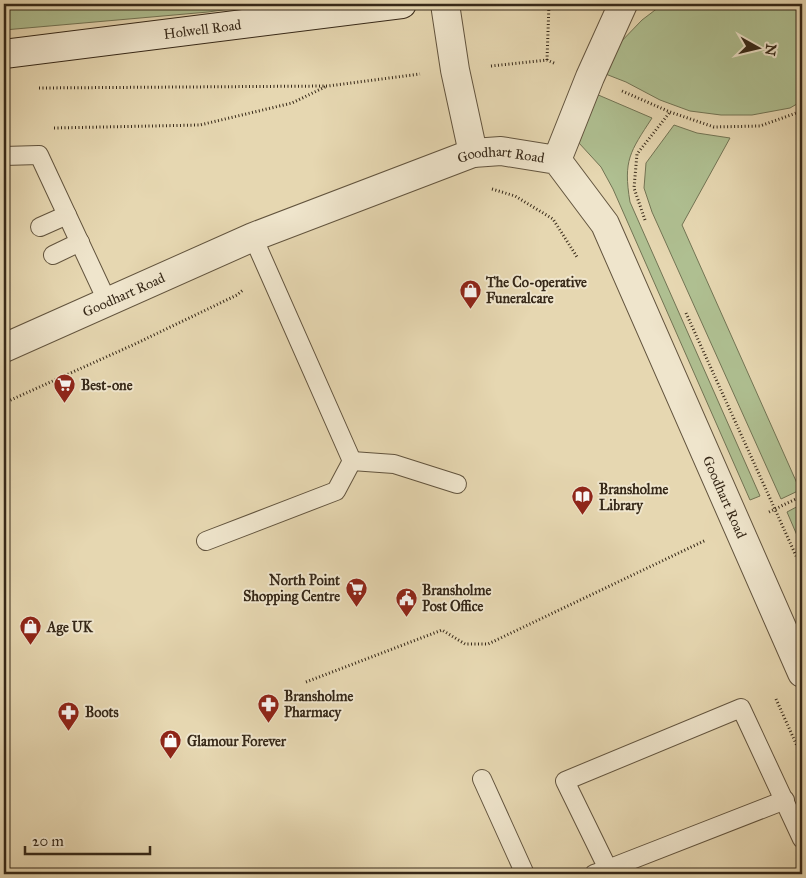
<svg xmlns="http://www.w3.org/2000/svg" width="806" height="878" viewBox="0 0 806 878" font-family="'IM FELL Great Primer',serif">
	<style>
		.green { fill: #afbf91; stroke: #727454 }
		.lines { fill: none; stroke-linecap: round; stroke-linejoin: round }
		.lane-casing { stroke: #62543e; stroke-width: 20 }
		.street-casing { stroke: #62543e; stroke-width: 30 }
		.secondary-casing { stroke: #362818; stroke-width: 30 }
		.path { stroke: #362818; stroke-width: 3; stroke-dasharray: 1 2.5; stroke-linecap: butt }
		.lane { stroke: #efe5cc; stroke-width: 18 }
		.street { stroke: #efe5cc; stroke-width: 28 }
		.secondary { stroke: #efe5cc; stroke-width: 28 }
		.labels { text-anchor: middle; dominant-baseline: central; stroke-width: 4; stroke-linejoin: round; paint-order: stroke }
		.street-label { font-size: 14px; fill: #362818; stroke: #efe5cc }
		.poi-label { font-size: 14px; font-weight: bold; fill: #362818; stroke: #efe5cc; text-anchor: start }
	</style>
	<rect width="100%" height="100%" fill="#e6d7b1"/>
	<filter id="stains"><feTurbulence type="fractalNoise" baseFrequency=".004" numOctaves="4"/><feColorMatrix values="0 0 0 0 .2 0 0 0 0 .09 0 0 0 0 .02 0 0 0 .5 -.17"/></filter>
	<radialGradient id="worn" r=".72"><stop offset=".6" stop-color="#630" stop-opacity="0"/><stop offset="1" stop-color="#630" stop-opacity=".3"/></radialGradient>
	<g class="green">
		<path d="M4 4H267L208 12 4 30Z"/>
		<path d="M663 4H802V101L790 108 752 115H721L690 111 660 100 626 82 603 73 614 49 642 20Z"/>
		<path d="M596 94 652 118C630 152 623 160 630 202L760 496 750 500 613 189 601 167 579 143Z"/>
		<path d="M674 125 697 133 730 138 682 225 800 490 781 499 652 212 644 188 646 163Z"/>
		<path d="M802 504V547L787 512Z"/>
	</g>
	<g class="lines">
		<defs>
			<g id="lane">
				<path d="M4 156 39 155 108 303"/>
				<path d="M40 227 67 215"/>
				<path d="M53 255 80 242"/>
				<path d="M352 461 394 464 457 484"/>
				<path d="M206 541 336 491 352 461 253 237"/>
				<path d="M482 779 525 874"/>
				<path d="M608 869 785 800"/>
				<path d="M594 874 608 869 565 781 741 708 802 839"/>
			</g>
			<g id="street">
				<path d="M445 4 455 70 473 153"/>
				<path d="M557 160 590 77 623 4"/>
				<path id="s1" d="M4 348 253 237 473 153 501 151 557 160 605 224 802 673"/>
			</g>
			<g id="secondary">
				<path id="s2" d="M4 54 402 4"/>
			</g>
		</defs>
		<use href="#lane" class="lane-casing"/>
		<use href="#street" class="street-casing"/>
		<use href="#secondary" class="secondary-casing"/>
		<g class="path">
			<path d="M547 60 549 4"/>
			<path d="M491 66 547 60 556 64"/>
			<path d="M39 88 328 86 420 74"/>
			<path d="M622 91 670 112 714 127 760 126 802 111"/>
			<path d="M54 128 200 125 292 103 327 86"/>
			<path d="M492 189 515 196 553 219 577 257"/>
			<path d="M645 220 634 188 637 154 670 112"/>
			<path d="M686 313 802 569"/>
			<path d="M4 403 135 344 237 295 243 290"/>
			<path d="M769 512 802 496"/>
			<path d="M306 682 442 630 465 644H488L706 540"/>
			<path d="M776 699 802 757"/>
		</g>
		<use href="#lane" class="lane"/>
		<use href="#street" class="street"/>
		<use href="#secondary" class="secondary"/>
	</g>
	<defs>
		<symbol id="shop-pin" viewBox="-11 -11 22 30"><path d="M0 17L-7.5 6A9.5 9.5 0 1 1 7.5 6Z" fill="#8f2418" stroke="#efe5cc"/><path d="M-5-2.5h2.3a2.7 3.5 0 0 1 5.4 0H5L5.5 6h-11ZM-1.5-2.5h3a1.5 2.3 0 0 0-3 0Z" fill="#fff"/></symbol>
		<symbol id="supermarket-pin" viewBox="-11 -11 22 30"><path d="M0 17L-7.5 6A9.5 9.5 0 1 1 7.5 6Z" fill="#8f2418" stroke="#efe5cc"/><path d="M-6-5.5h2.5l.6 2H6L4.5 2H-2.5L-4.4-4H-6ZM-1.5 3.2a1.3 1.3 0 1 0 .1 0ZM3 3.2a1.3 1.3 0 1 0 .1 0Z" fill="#fff"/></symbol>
		<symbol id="library-pin" viewBox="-11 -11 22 30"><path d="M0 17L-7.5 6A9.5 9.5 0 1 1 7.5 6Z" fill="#8f2418" stroke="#efe5cc"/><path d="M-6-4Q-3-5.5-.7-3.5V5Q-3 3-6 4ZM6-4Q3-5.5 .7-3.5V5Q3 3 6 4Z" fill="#fff"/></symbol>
		<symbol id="civic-pin" viewBox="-11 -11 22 30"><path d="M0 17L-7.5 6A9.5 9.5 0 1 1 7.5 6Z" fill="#8f2418" stroke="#efe5cc"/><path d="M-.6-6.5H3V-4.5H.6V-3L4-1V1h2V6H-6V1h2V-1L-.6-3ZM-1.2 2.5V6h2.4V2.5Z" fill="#fff"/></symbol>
		<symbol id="pharmacy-pin" viewBox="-11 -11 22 30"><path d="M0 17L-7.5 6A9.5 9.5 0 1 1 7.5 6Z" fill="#8f2418" stroke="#efe5cc"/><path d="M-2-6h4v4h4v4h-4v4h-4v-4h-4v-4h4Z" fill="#fff"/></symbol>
	</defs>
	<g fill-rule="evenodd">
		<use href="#shop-pin" x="458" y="278" width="25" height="34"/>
		<use href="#supermarket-pin" x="52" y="372" width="25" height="34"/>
		<use href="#library-pin" x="570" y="484" width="25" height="34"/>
		<use href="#supermarket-pin" x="344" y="576" width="25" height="34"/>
		<use href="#civic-pin" x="394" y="586" width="25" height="34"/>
		<use href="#shop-pin" x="18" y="614" width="25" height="34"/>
		<use href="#pharmacy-pin" x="256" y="692" width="25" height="34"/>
		<use href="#pharmacy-pin" x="56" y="700" width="25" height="34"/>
		<use href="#shop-pin" x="158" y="728" width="25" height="34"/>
	</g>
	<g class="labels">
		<g class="street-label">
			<text stroke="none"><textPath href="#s2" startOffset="200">Holwell Road</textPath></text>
			<text stroke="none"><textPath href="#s1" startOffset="536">Goodhart Road</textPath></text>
			<text stroke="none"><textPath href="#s1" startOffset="131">Goodhart Road</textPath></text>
			<text stroke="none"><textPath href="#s1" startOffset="971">Goodhart Road</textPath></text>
		</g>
		<g class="poi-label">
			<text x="486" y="282">The Co-operative<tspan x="486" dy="16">Funeralcare</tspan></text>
			<text x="81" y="385">Best-one</text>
			<text x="599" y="489">Bransholme<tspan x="599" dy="16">Library</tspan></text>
			<text x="340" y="580" text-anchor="end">North Point<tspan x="340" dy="16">Shopping Centre</tspan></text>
			<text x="422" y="590">Bransholme<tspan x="422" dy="16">Post Office</tspan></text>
			<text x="47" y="627">Age UK</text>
			<text x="284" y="696">Bransholme<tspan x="284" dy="16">Pharmacy</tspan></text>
			<text x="85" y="712">Boots</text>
			<text x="187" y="741">Glamour Forever</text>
		</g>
	</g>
	<rect width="806" height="878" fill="none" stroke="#e6d7b1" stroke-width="20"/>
	<rect x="5" y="5" width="796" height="868" fill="none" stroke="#362818" stroke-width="2.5"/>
	<rect x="10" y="10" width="786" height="858" fill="none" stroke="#362818"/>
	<g transform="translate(758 48) rotate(98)" stroke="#efe5cc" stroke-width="4" paint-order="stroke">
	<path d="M0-4L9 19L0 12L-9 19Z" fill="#362818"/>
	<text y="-8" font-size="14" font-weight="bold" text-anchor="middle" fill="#362818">N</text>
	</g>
	<path d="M25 846v8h125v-8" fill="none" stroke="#362818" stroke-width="2.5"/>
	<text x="32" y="846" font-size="15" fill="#362818" stroke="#efe5cc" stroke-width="4" paint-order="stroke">20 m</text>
	<rect width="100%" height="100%" filter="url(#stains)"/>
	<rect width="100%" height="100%" fill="url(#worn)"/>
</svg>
